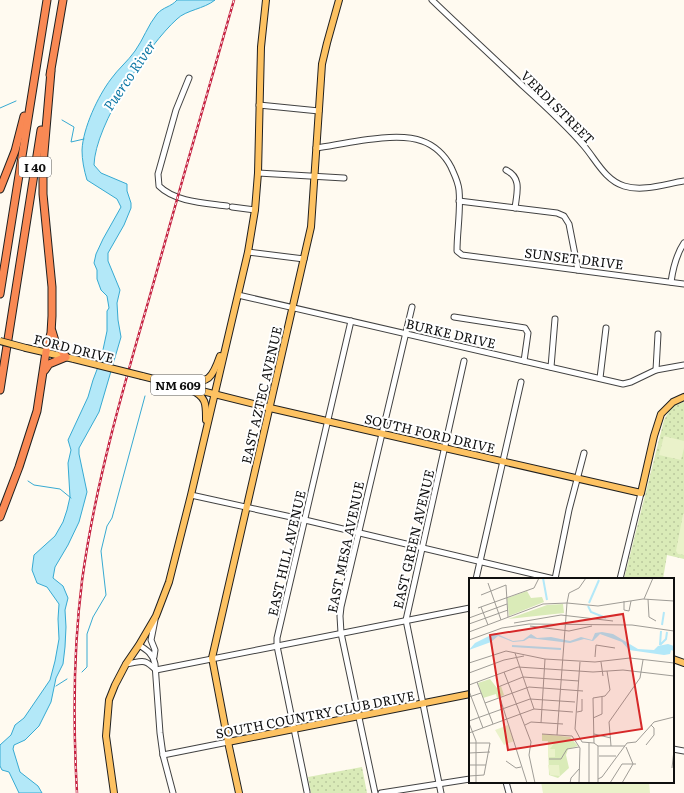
<svg xmlns="http://www.w3.org/2000/svg" width="684" height="793" viewBox="0 0 684 793" font-family="Literata,serif">
	<style>
		.park { fill: url(#park-dots) }
		.pitch { fill: #eaf2ca }
		.water { fill: #b3e8f8; stroke: #37aad2 }
		.lines { fill: none; stroke-linecap: round; stroke-linejoin: round }
		.stream { stroke: #37aad2; stroke-width: 1 }
		.minor-casing { stroke: #424242; stroke-width: 7 }
		.major-casing { stroke: #202020; stroke-width: 8 }
		.highway-casing { stroke: #202020; stroke-width: 9 }
		.minor { stroke: #fff; stroke-width: 5 }
		.major { stroke: #fdc262; stroke-width: 6 }
		.highway { stroke: #f98954; stroke-width: 7 }
		.rail-casing { stroke: #c52140; stroke-width: 2.5 }
		.rail { stroke: #fff; stroke-width: 1; stroke-dasharray: 3; stroke-linecap: butt }
		.major-bridge-casing { stroke: #202020; stroke-width: 8; stroke-linecap: butt }
		.major-bridge { stroke: #fdc262; stroke-width: 6 }
		.labels { text-anchor: middle; dominant-baseline: central; stroke-width: 4; stroke-linejoin: round; paint-order: stroke }
		.shield { fill: #fff; stroke: #575757; stroke-width: 1 }
		.shield-label { font-size: 12px; font-weight: bold; fill: #0f0f0f }
		.street-label { font-size: 13px; fill: #0f0f0f; stroke: #fff }
		.water-label { font-size: 14px; font-style: italic; fill: #127aa6; stroke: #fff }
		.inset-river { fill: none; stroke: #b3e8f8; stroke-width: 2 }
		.inset-road { fill: none; stroke: #9f9c96; stroke-width: 1 }
		.view { fill: #d62828; fill-opacity: 0.15; stroke: #d62828; stroke-width: 2 }
		.inset-edge { fill: none; stroke: #0f0f0f; stroke-width: 2 }
	</style>
	<defs>
		<pattern id="park-dots" width="8" height="8" patternUnits="userSpaceOnUse"><rect width="8" height="8" fill="#daebb8"/><path d="M2 2h.1M6 6h.1" fill="none" stroke="#bac89d" stroke-width="1.8" stroke-linecap="round"/></pattern>
	</defs>
	<rect width="100%" height="100%" fill="#fffaf0"/>
	<g class="park">
		<path d="M684 402V559L667 555 663 579H624L664 420 672 406Z"/>
		<path d="M362 767 367 793H311L308 777Z"/>
	</g>
	<g class="pitch">
		<path d="M664 436 684 441V448L681 460 659 455Z"/>
		<path d="M683 514H684V555L678 554 676 551Z"/>
		<path d="M541 782H649L650 793H543Z"/>
	</g>
	<path class="water" d="M177 0H215C204 9 186 10 177 19 148 45 95 125 94 165L101 173 127 184V191L131 203V208L124 225 108 253V261L120 290 117 303 118 320 121 337 99 412 79 448V454L87 492 79 522 68 545 55 567 53 578 63 586 68 598 65 610 66 627 65 647 63 664 56 678 51 702 39 726 25 740 14 745 13 749 20 772 38 786 42 793H19L9 772 2 770 0 766V745L11 735 15 725 24 718 50 680 55 661 59 639 58 619 59 604 47 587 37 583 32 570 34 555 55 536 63 522 67 510 70 497 68 463 71 450 68 440 88 397 93 380 101 359 107 331V311L109 308 107 296 101 290 97 279V270L94 263 96 254 103 239 121 207 117 199 87 180C84 170 82 160 82 150 83 128 98 96 111 79 118 69 128 61 135 51 143 40 148 25 157 14 163 7 171 7 177 0Z"/>
	<g class="lines">
		<g class="stream">
			<path d="M0 108 16 101"/>
			<path d="M62 120 74 127 71 142 84 139"/>
			<path d="M28 481 34 485 60 489 71 498"/>
			<path d="M82 672 87 667V634L93 617 106 595 101 551 107 526 112 518 145 396"/>
			<path d="M56 686 67 679"/>
		</g>
		<defs>
			<g id="minor">
				<path d="M432 0C462 29 493 57 523 86 544 105 565 124 584 146 596 160 605 180 624 186 643 192 665 184 684 181"/>
				<path d="M189 78 176 110 158 174 159 186C175 202 205 203 227 206"/>
				<path d="M259 105 319 111"/>
				<path d="M316 148C344 144 396 131 422 141 434 145 445 155 451 167 454 174 458 181 459 190 461 210 457 231 457 251L462 255 684 284"/>
				<path d="M506 170C522 178 517 192 515 208"/>
				<path d="M258 173 344 178"/>
				<path d="M459 201 557 213 564 216 569 224 578 270"/>
				<path d="M232 207 255 210"/>
				<path d="M248 252 304 259"/>
				<path d="M671 282C673 268 676 255 684 243"/>
				<path d="M238 295 623 384 631 382 656 370 684 365"/>
				<path d="M454 317 525 328 528 333 524 361"/>
				<path d="M551 367 555 319"/>
				<path d="M656 370 658 334"/>
				<path d="M600 378 606 328"/>
				<path d="M191 495 305 520 554 579"/>
				<path d="M476 579 521 382"/>
				<path d="M555 579 569 510 584 453"/>
				<path d="M620 579 641 493"/>
				<path d="M139 645C147 650 153 654 155 664L160 733 163 755 173 793"/>
				<path d="M154 657 155 650 151 640 155 620"/>
				<path d="M126 664C142 662 143 657 156 670"/>
				<path d="M156 670 470 608"/>
				<path d="M673 749 684 751"/>
				<path d="M163 755 228 742"/>
				<path d="M506 782 509 793"/>
				<path d="M307 792 277 646V638L351 321"/>
				<path d="M375 793 341 633 340 616 341 607 412 307"/>
				<path d="M381 793 470 779"/>
				<path d="M441 793 406 620 464 361"/>
			</g>
			<g id="major">
				<path d="M26 348 74 359"/>
				<path d="M142 376 270 408 641 493 654 436 661 414 673 402 684 397"/>
				<path d="M185 384C209 382 212 379 220 356"/>
				<path d="M191 390C207 397 206 405 206 420"/>
				<path d="M673 659 684 663"/>
				<path d="M228 742 470 694"/>
				<path d="M114 793 106 736 109 700 115 685 126 664 139 645 156 616 169 582 191 495 248 252 255 210 258 173 261 47 266 0"/>
				<path d="M239 793 228 742 212 658 311 227 322 64 327 43 339 0"/>
			</g>
			<g id="highway">
				<path d="M50 75 63 0"/>
				<path d="M0 189 15 151 24 116"/>
				<path d="M0 294 47 0"/>
				<path d="M45 370 49 364 66 357 55 341 52 331"/>
				<path d="M0 390 41 130"/>
				<path d="M0 517 19 467 37 411 46 352 51 333 52 316V287L43 194V164L51 71"/>
			</g>
		</defs>
		<use href="#minor" class="minor-casing"/>
		<use href="#major" class="major-casing"/>
		<use href="#highway" class="highway-casing"/>
		<use href="#minor" class="minor"/>
		<use href="#major" class="major"/>
		<use href="#highway" class="highway"/>
		<defs>
			<path id="rail" d="M77 793C73 722 73 652 82 581 95 485 122 392 149 299 177 199 205 100 234 0"/>
		</defs>
		<use href="#rail" class="rail-casing"/>
		<use href="#rail" class="rail"/>
		<defs>
			<g id="major-bridge">
				<path d="M0 341 26 348"/>
				<path d="M74 359 142 376"/>
			</g>
		</defs>
		<use href="#major-bridge" class="major-bridge-casing"/>
		<use href="#major-bridge" class="major-bridge"/>
	</g>
	<g class="labels">
		<g class="shield">
			<rect x="19" y="157" width="32" height="20" rx="3"/>
			<rect x="151" y="375" width="54" height="20" rx="3"/>
		</g>
		<g class="shield-label">
			<text x="35" y="167">I 40</text>
			<text x="178" y="385">NM 609</text>
		</g>
		<g class="street-label">
			<text transform="translate(558 107) rotate(45)">VERDI STREET</text>
			<text transform="translate(574 258) rotate(7)">SUNSET DRIVE</text>
			<text transform="translate(451 333) rotate(13)">BURKE DRIVE</text>
			<text transform="translate(74 348) rotate(14)">FORD DRIVE</text>
			<text transform="translate(261 395) rotate(-77)">EAST AZTEC AVENUE</text>
			<text transform="translate(430 433) rotate(13)">SOUTH FORD DRIVE</text>
			<text transform="translate(413 539) rotate(-77)">EAST GREEN AVENUE</text>
			<text transform="translate(345 547) rotate(-78)">EAST MESA AVENUE</text>
			<text transform="translate(286 553) rotate(-77)">EAST HILL AVENUE</text>
			<text transform="translate(315 714) rotate(-11)">SOUTH COUNTRY CLUB DRIVE</text>
		</g>
		<g class="water-label">
			<text transform="translate(129 75) rotate(-56)">Puerco River</text>
		</g>
	</g>
	<g transform="translate(469 578)">
		<rect width="205" height="205" fill="#fffaf0"/>
		<path d="M58 13 62 20 73 19 75 24 40 38 38 20ZM78 27 94 26 95 35 39 41ZM21 101 28 110 32 108 35 117 28 120 27 116 14 120 9 105ZM73 156 101 159 109 168 99 171 97 177 100 190 89 200 80 197 79 163H73Z" fill="#daebb8"/>
		<path d="M39 147 45 163 35 167 26 152ZM86 164 81 171H86V179H79V165ZM79 187H90L91 198 81 197Z" fill="#eaf2ca"/>
		<path d="M133 54 144 56 169 71 185 72 189 68 199 66 205 68V73L202 72 201 76 195 77 160 72 153 64 131 56 124 63 115 61 101 65 60 60 55 63 44 64 29 58 22 64 0 72 6 65 26 55 44 63 54 62 62 56 68 60 82 59 101 63 112 59 123 62 126 55Z" fill="#b3e8f8"/>
		<path class="inset-river" d="M74 0 78 22M120 25 130 2M119 28 122 34 137 40M193 47 195 34M191 67 192 53M191 67 197 61 198 54M43 68 92 71"/>
		<path class="inset-road" d="M117 0 110 10 100 15 98 25 129 28 174 21 205 23M19 5 32 42M12 17 37 7 39 39M175 21 184 0M179 21 180 39 187 43M155 23V32L160 33 162 23M12 29 19 47M9 30 65 10 70 0M0 40 38 26M45 45 92 37 144 43M0 46 39 32M61 48 100 53 123 48M0 54 74 26 98 25 88 157 103 158 111 170 110 205M0 62 33 50 60 46 163 47 205 53M46 75 65 131M126 79 127 67 146 70M111 84 106 151 113 164 125 165 129 168V205M132 84 134 98M0 85 37 73 76 81 126 84 161 80 205 85M35 94 62 164 60 177 66 205M0 95 35 82 55 78M8 104 24 146M0 107 49 89 124 94 154 92 205 98M29 109 54 99 110 103M0 113 14 150M0 119 12 115M31 120 58 205M16 125 60 109 114 113M108 134 113 133V121M124 140 133 136V119M0 143 61 121 106 124M0 145 7 163V205M72 145 76 81M56 147 62 144 94 146M0 155 65 131 104 134M73 156 88 157M125 156 142 160M0 165H21L15 197 0 198M125 165 124 120 136 118 141 112 138 93M177 167 185 157V150L182 147M129 168H156M142 168 140 144 171 100 174 82M0 175 21 174M130 178H147M80 181H92L98 171 110 169M37 183 47 190 52 189M0 187H17M203 190 205 172M129 201 133 199 158 165 167 164 185 144 205 139M101 205 102 200 110 191M120 205V165M141 205 153 186H167M153 205 164 186 157 169"/>
		<path class="view" d="M154 36 173 151 39 172 21 57Z"/>
		<rect width="205" height="205" class="inset-edge"/>
	</g>
</svg>
